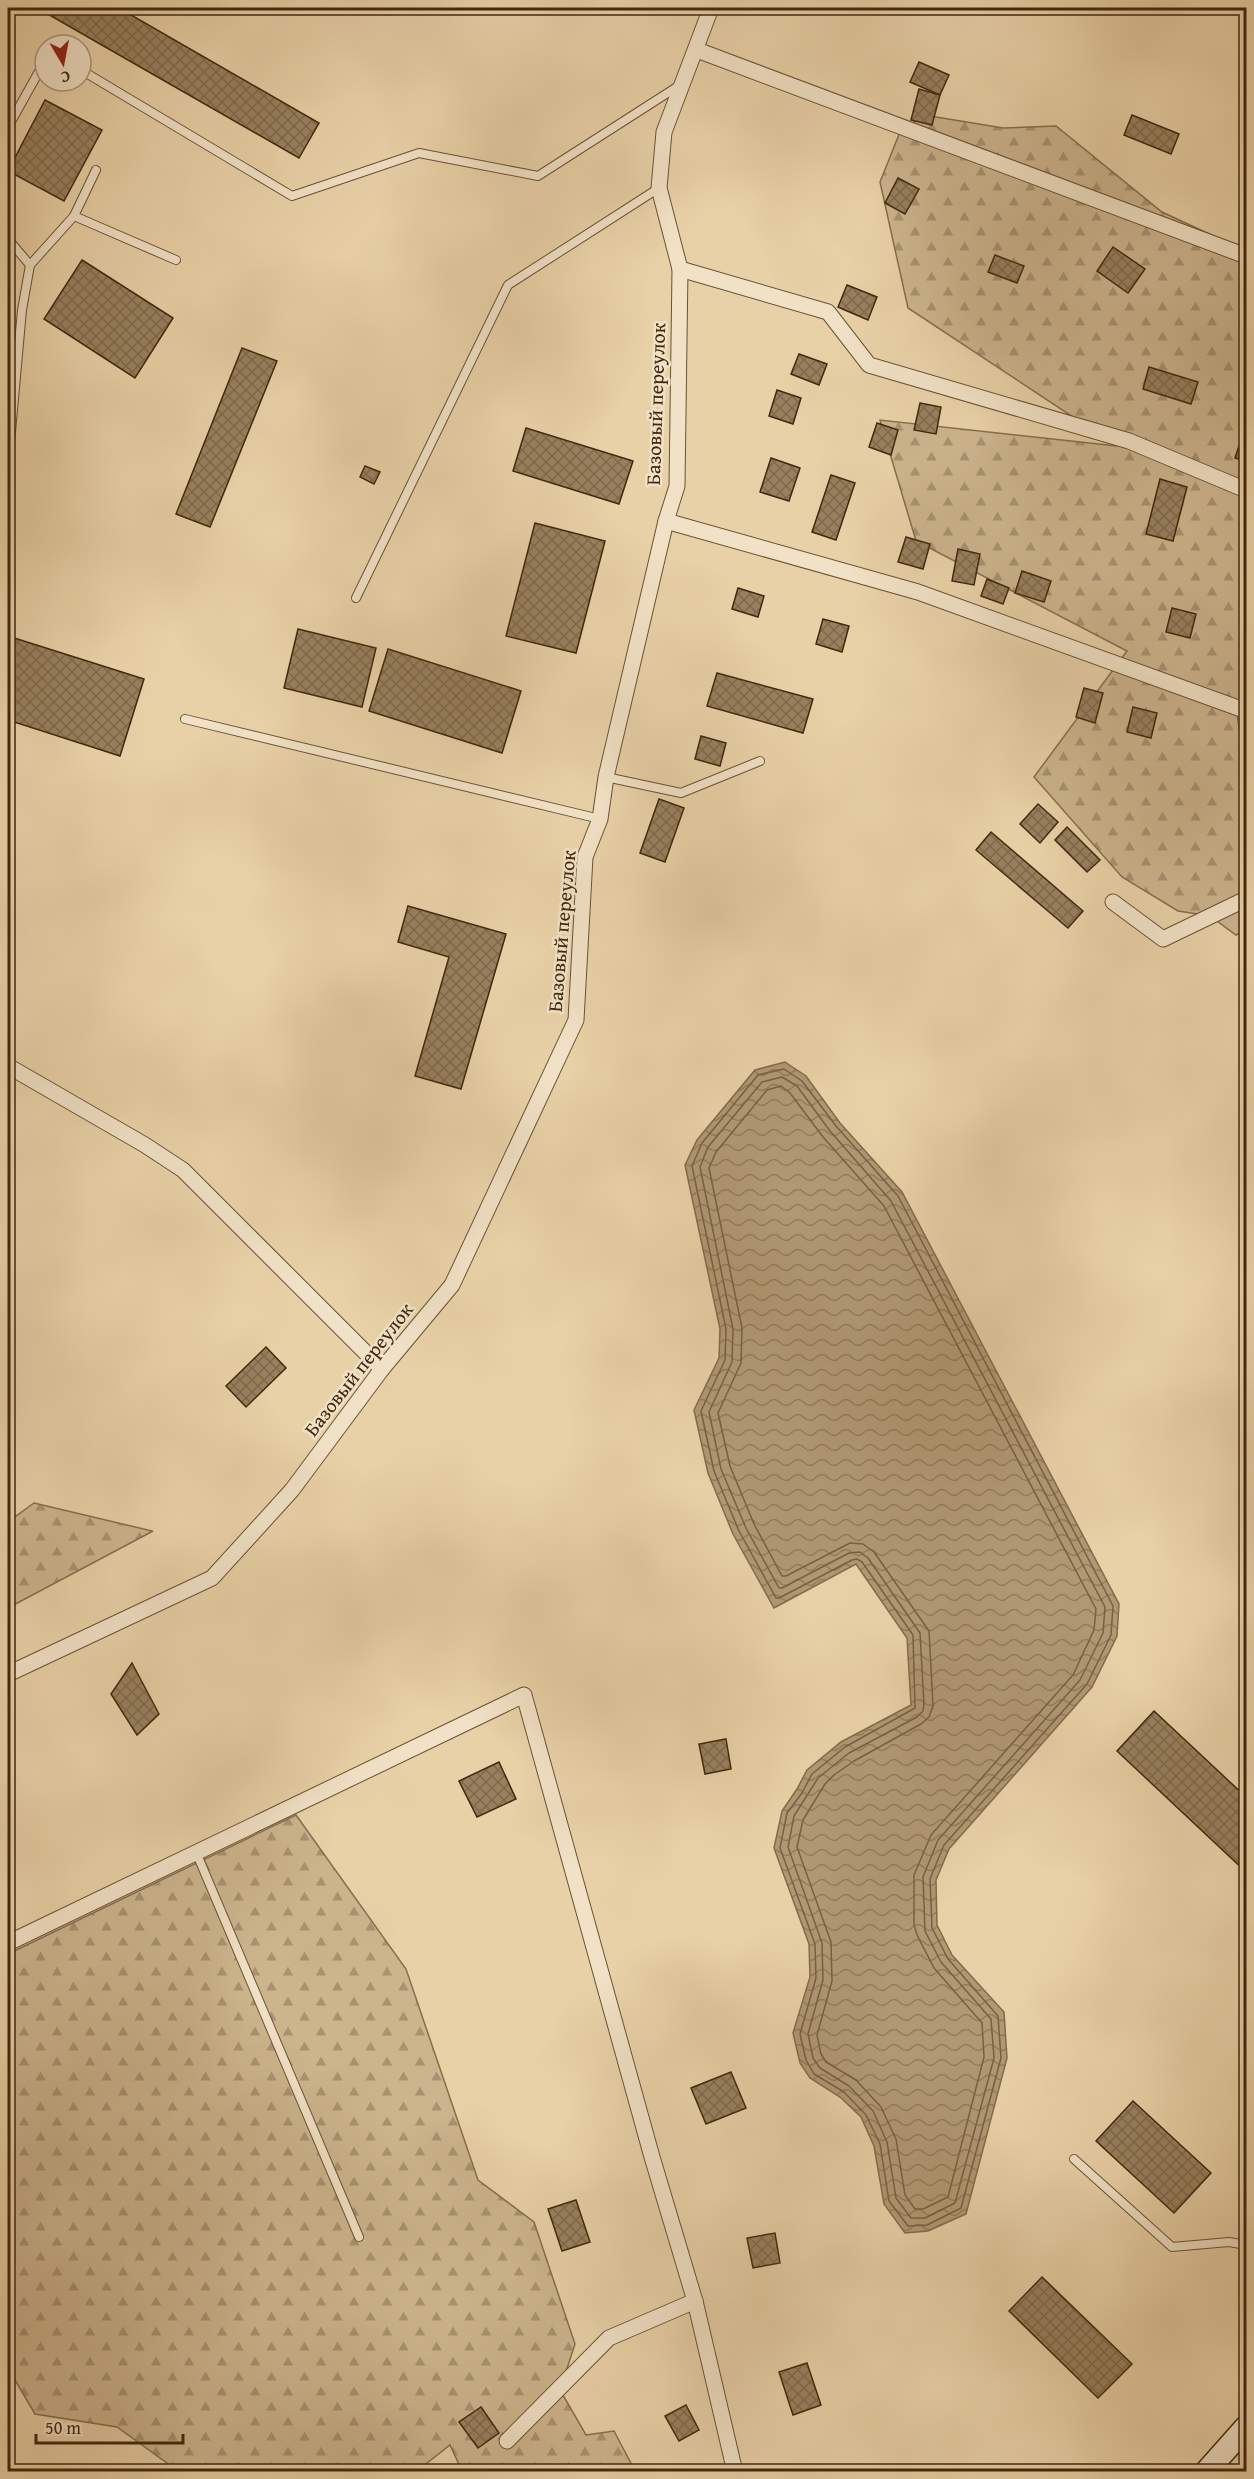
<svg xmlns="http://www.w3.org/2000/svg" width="1254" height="2479" viewBox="0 0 1254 2479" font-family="'Gentium Book Plus',serif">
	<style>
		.forest { fill: url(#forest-firs); stroke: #866e4e; stroke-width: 1.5 }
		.water { fill: url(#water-waves); stroke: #836b4b; stroke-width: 1.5 }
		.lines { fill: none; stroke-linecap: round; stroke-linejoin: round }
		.shore { stroke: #786040; stroke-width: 1.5 }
		.building { fill: url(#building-cross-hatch); stroke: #40280e; stroke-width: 1.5 }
		.lane-casing { stroke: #6a5234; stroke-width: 10 }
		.street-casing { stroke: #6a5234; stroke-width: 17 }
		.secondary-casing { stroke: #40280e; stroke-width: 25 }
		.lane { stroke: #f1e1c6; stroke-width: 8 }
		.street { stroke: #f1e1c6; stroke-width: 15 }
		.secondary { stroke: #f1e1c6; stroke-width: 22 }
		.labels { text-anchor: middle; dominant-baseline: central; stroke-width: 5; stroke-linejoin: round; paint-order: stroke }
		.street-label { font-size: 20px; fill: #40280e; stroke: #f1e1c6 }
	</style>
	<defs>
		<pattern id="forest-firs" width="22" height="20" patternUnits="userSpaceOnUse" patternTransform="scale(1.5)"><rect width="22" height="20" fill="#ccb48d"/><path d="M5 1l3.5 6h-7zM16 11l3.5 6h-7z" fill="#a79272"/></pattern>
		<pattern id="water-waves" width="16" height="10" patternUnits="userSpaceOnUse" patternTransform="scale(1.5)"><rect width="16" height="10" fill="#b09873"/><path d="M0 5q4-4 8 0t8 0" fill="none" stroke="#917c5d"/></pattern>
		<pattern id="building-cross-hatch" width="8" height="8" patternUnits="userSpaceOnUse" patternTransform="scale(1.5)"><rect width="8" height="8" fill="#98805e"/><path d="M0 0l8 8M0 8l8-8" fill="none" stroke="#7d694c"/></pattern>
	</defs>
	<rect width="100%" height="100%" fill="#e9d1a7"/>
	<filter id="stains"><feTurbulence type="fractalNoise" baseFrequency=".00333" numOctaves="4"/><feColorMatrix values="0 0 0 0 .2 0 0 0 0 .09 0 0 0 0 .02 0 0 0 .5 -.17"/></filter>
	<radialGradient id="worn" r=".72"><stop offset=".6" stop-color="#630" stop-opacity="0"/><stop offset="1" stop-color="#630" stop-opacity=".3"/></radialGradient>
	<g class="forest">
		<path d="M924 115 1003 128 1056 126 1162 212 1246 251V930L1236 935 1210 916 1178 911 1122 877 1034 777 1127 651 916 541 880 420 1117 446 908 308 880 182 900 132Z"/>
		<path d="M34 1503 152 1531H153L8 1608V1522Z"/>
		<path d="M296 1815 406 1969 478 2180 534 2222 575 2344 560 2390 586 2435 614 2431 635 2471H462L450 2445 417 2471H178L117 2427 35 2414 8 2368V1954Z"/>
	</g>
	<path class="water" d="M785 1062 806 1076 840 1123 902 1192 1119 1604 1117 1636 1092 1687 949 1849 936 1880 937 1925 952 1955 1004 2012 1007 2058 966 2214 928 2231 905 2233 884 2204 874 2146 861 2117 840 2097 810 2078 800 2063 793 2033 810 1977 809 1944 774 1848 782 1811 797 1789 807 1770 841 1742 911 1705 907 1638 856 1564 774 1608 733 1534 708 1473 694 1410 719 1358 720 1329 685 1165 697 1140 755 1070Z"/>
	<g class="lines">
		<g class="shore">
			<path d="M784 1069 802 1081 836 1126 898 1196 1113 1606 1111 1635 1087 1684 944 1845 930 1879 932 1928 948 1959 998 2016 1001 2058 961 2208 927 2225 908 2226 889 2201 880 2144 866 2115 844 2092 814 2074 806 2060 800 2034 816 1978 815 1944 780 1848 787 1813 802 1793 812 1774 845 1747 915 1708 913 1635 862 1562 857 1559 852 1560 779 1598H776L739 1531 714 1471 701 1411 725 1360 726 1329 692 1166 702 1143 758 1075Z"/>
			<path d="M782 1077 797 1086 830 1131 891 1201 1105 1607 1103 1633 1080 1680 938 1840 923 1877 925 1931 941 1962 991 2019 994 2058 955 2203 925 2218H911L896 2198 887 2142 873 2111 849 2086 820 2068 813 2058 808 2034 823 1980 822 1943 788 1847 794 1816 818 1778 849 1753 917 1717 923 1711 924 1704 920 1633 868 1558 860 1552 849 1553 782 1588H779L746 1528 721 1469 709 1412 732 1362 733 1329 700 1167 708 1147 762 1082Z"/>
			<path d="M781 1086 790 1093 823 1137 884 1206 1096 1609 1094 1630 1073 1675 931 1835 914 1875V1925L917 1935 934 1968 982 2023 984 2057 948 2197 923 2209H915L905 2195 896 2139 881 2107 856 2080 826 2062 821 2054 817 2035 832 1981 831 1942 797 1847 803 1820 825 1784 834 1775 854 1761 921 1724 929 1717 933 1706 929 1631 874 1552 863 1544 850 1543 786 1576H782L754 1524 730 1466 718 1413 741 1363 742 1328 709 1168 716 1152 767 1090Z"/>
		</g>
	</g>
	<g class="building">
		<path d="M40 8H119L319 123 299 158 39 9Z"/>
		<path d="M919 62 949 75 940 95 910 82Z"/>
		<path d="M919 89 940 95 932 125 911 120Z"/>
		<path d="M45 100 102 130 64 201 8 171Z"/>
		<path d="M1132 115 1179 134 1171 154 1124 135Z"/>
		<path d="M898 178 919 189 905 214 885 203Z"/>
		<path d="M1113 247 1145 269 1128 293 1097 271Z"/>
		<path d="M995 255 1024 266 1017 283 988 272Z"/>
		<path d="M82 260 173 318 135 378 44 319Z"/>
		<path d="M847 285 877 297 868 320 838 307Z"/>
		<path d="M242 348 277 361 210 527 176 514Z"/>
		<path d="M799 354 827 364 819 385 791 374Z"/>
		<path d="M1149 367 1198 382 1191 404 1143 389Z"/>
		<path d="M777 390 801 398 793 424 769 416Z"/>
		<path d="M920 403 941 407 936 434 914 430Z"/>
		<path d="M877 423 898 430 891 455 869 447Z"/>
		<path d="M526 428 633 461 619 504 513 471Z"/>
		<path d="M1243 434 1246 436V461L1235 458Z"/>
		<path d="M771 458 800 468 789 501 760 492Z"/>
		<path d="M365 466 380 472 374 484 360 477Z"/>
		<path d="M831 475 855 483 836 540 812 532Z"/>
		<path d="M1160 479 1187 487 1173 541 1146 534Z"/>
		<path d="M535 523 605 541 576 653 506 636Z"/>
		<path d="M906 537 930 544 923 569 898 562Z"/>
		<path d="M958 549 980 554 974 585 952 581Z"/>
		<path d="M1022 571 1051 581 1044 602 1015 593Z"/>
		<path d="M987 579 1009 588 1003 604 981 596Z"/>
		<path d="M738 588 764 596 758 617 732 609Z"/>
		<path d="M1172 608 1196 614 1190 638 1166 632Z"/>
		<path d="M823 619 849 626 842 652 816 644Z"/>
		<path d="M298 629 376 648 362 707 284 688Z"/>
		<path d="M8 636 144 679 120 756 8 720Z"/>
		<path d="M388 649 521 691 502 753 369 711Z"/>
		<path d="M717 673 813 699 803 733 707 706Z"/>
		<path d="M1084 688 1103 693 1095 723 1076 717Z"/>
		<path d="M1133 707 1157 713 1151 738 1127 732Z"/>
		<path d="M701 736 726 743 720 766 695 759Z"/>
		<path d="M659 799 684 808 665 862 640 853Z"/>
		<path d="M1038 804 1058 822 1040 843 1020 824Z"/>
		<path d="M1067 827 1100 860 1087 872 1055 840Z"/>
		<path d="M991 832 1083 911 1068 928 976 850Z"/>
		<path d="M408 906 506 934 461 1089 415 1076 449 957 398 942Z"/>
		<path d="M266 1347 286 1368 246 1407 226 1386Z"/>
		<path d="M132 1663 159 1714 137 1735 111 1694Z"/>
		<path d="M1154 1711 1246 1797V1872L1117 1751Z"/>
		<path d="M726 1739 731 1769 705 1774 699 1744Z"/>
		<path d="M499 1762 516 1799 477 1817 459 1781Z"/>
		<path d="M731 2072 746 2108 706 2124 691 2088Z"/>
		<path d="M1133 2101 1211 2173 1174 2213 1096 2141Z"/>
		<path d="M576 2200 590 2242 562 2251 548 2209Z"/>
		<path d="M775 2233 780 2263 753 2268 747 2238Z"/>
		<path d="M1042 2277 1132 2364 1098 2398 1009 2311Z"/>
		<path d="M807 2363 821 2405 793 2415 779 2372Z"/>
		<path d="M686 2405 699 2430 679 2441 665 2416Z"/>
		<path d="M481 2407 499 2433 478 2448 459 2422Z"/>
	</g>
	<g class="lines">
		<defs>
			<g id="lane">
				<path d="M81 70 292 196 419 153 538 176 680 85"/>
				<path d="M8 127 42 66 45 65"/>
				<path d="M74 216 176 260"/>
				<path d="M8 239 30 265 22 310 8 465"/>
				<path d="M30 265 74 216 96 170"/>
				<path d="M356 598 508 285 659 188"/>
				<path d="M1241 709 1246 747"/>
				<path d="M185 719 600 819"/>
				<path d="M606 777 681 793 760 761"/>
				<path d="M196 1852 359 2237"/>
				<path d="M1074 2159 1172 2247 1229 2242 1246 2245"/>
			</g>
			<g id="street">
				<path d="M697 50 1246 256"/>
				<path d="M680 269 828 312 869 365 1129 441 1246 490"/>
				<path d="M666 521 918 592 1241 709"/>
				<path d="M1113 902 1163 939 1246 899"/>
				<path d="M8 1066 145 1145 183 1170 382 1369"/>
				<path d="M8 1674 212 1578 292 1490 382 1369 452 1285 576 1020 585 857 600 819 606 777 666 521 677 486 680 269 659 188 664 132 711 8"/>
				<path d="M8 1943 524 1695 652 2157 695 2301 735 2472"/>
				<path d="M507 2441 609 2338 695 2301"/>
			</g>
			<path id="secondary" d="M1206 2472 1246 2427"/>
		</defs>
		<use href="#lane" class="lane-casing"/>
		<use href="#street" class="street-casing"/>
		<use href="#secondary" class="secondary-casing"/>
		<use href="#lane" class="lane"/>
		<use href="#street" class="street"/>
		<use href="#secondary" class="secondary"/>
	</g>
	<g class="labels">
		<g class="street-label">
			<text transform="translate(655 404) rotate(-88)">Базовый переулок</text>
			<text transform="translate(561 931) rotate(-85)">Базовый переулок</text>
			<text transform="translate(358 1369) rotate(-52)">Базовый переулок</text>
		</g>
	</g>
	<rect width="1254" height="2479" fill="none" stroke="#e9d1a7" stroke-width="30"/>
	<rect x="9" y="9" width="1236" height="2461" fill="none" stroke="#40280e" stroke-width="3"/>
	<rect x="15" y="15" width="1224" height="2449" fill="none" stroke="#40280e" stroke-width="1.5"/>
	<g transform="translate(63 63) rotate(170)"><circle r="28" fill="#f1e1c6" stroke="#aa977c" stroke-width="1.5"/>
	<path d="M0-4.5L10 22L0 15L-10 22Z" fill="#8f2418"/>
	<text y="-9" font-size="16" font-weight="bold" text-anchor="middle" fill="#40280e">С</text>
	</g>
	<path d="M36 2434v9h147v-9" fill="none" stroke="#40280e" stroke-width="3"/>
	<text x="45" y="2434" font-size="18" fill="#40280e" stroke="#f1e1c6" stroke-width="4.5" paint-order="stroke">50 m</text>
	<rect width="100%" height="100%" filter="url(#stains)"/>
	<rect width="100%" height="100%" fill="url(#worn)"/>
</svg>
